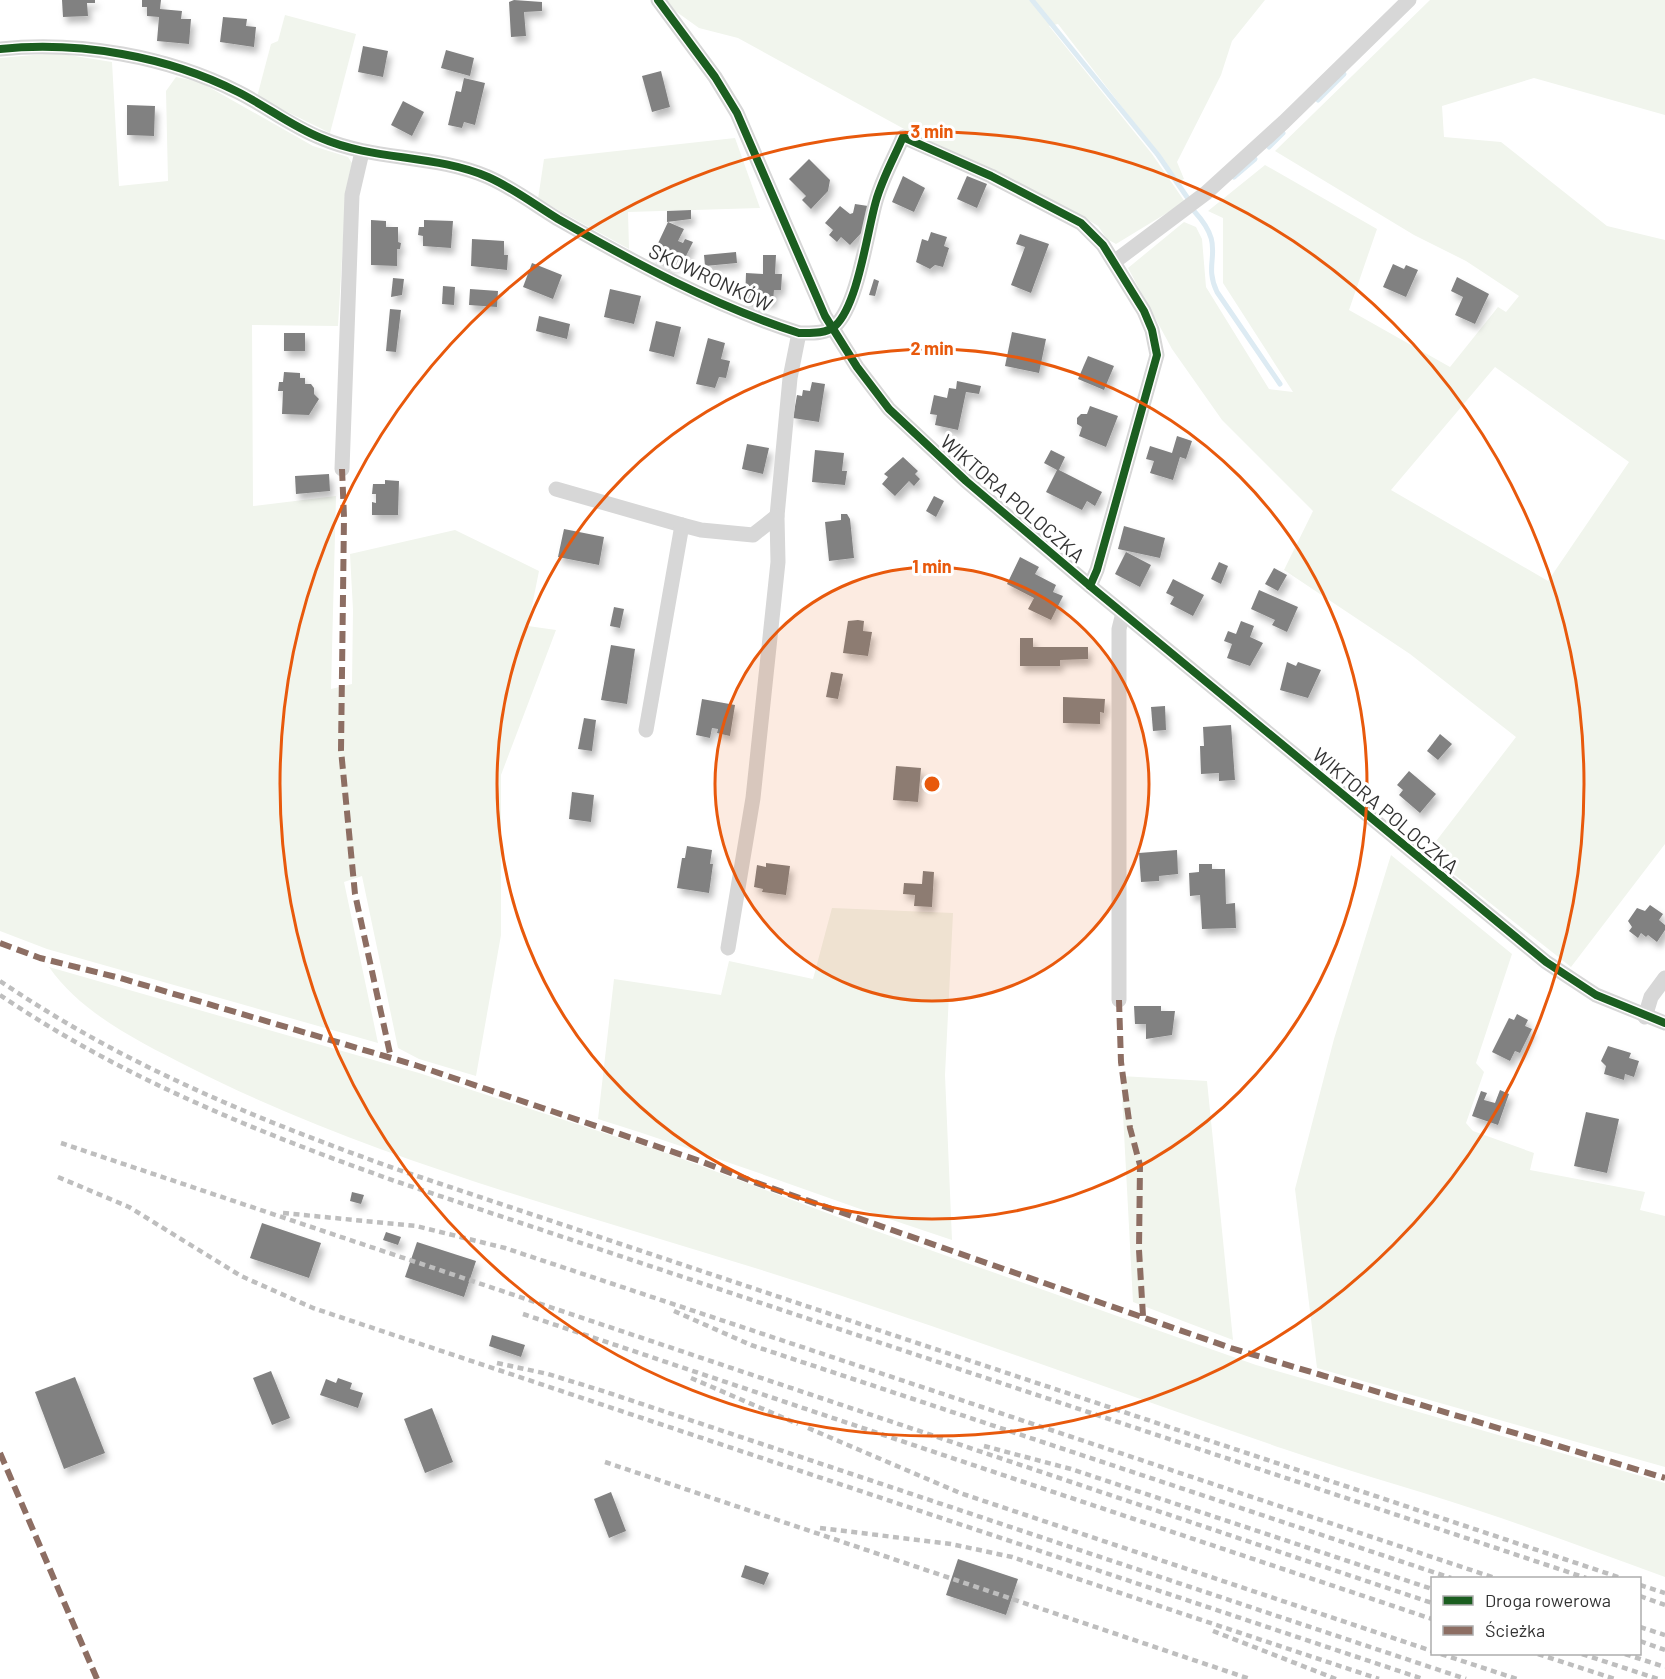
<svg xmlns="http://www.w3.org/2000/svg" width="1665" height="1679" viewBox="0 0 1665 1679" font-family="Barlow,sans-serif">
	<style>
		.green { fill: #f1f5ed; fill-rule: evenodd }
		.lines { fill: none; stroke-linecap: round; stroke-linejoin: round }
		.stream { stroke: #ddebf3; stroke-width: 5 }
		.building { fill: #818181; filter: url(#shadow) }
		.street { stroke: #d7d7d7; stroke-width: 15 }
		.rail { stroke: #bebebe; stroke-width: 4.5; stroke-dasharray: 6 4.5; stroke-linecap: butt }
		.quiet { stroke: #8d6e63; stroke-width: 6; stroke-dasharray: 12 6; stroke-linecap: butt }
		.cycleway-casing { stroke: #fff; stroke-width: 11 }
		.cycleway { stroke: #1b5e20; stroke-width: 8 }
		.ring { fill: none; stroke: #e8590c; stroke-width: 3 }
		.labels { text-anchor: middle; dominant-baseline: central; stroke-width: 6; stroke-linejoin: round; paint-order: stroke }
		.street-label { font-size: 20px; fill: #333; stroke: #fff }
		.centre { fill: #e8590c; stroke: #fff; stroke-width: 3 }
		.ring-label { font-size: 18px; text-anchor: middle; font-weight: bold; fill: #e8590c; stroke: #fff; stroke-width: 6; stroke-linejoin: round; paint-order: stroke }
	</style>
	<defs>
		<filter id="shadow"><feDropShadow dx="3.5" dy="6" stdDeviation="3" flood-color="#0004"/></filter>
	</defs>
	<rect width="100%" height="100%" fill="#fff"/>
	<g class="green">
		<path d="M660 0H1265L1232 41 1221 75 1177 162 1184 179 1179 181 1058 24 1049 26 1152 154 1185 202 1116 244 1107 239 1098 226 1072 210 906 130 738 38 699 28Z"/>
		<path d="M1430 0H1665V115L1534 78 1442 106 1444 137 1501 142 1607 226 1665 240V844L1571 967 1427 853 1516 737 1410 654 1284 570 1313 511 1222 420 1172 349 1128 268 1184 222 1196 227 1202 239 1206 287 1269 389 1293 392 1223 283V218L1208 211 1265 165 1377 229 1349 310 1450 367 1498 307 1506 312 1519 296 1466 261 1414 235 1275 151ZM1495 367 1629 462 1548 581 1391 490Z"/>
		<path d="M285 15 356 34 330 133 257 97 271 44 278 41Z"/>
		<path d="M56 53 112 62 119 186 168 181 166 91 176 77 200 82 313 146 348 157 352 163 346 191 338 326 252 325 253 506 336 496 331 689 352 684 353 610 350 554 455 530 539 571 528 626 556 630 501 775V935L476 1076 419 1059 398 1048 362 876 344 882 378 1043 47 949 0 931V58Z"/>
		<path d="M735 138 760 208 628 212 629 249 538 199 544 159Z"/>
		<path d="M1391 855 1512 954 1476 1063 1484 1072 1466 1123 1473 1131 1534 1153 1530 1170 1645 1192 1640 1210 1665 1216V1467L1317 1368 1295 1189 1334 1039Z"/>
		<path d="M832 908 953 913 945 1075 952 1240C833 1201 717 1156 598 1119L614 979 721 995 729 961 813 979Z"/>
		<path d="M49 967 419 1073 669 1154 862 1226 1256 1365 1665 1483V1577C1610 1557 1556 1537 1501 1518 1429 1493 1356 1474 1284 1449 1136 1398 988 1344 839 1295 623 1223 392 1170 189 1067 138 1041 82 1014 49 967Z"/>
		<path d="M1121 1076 1207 1081 1233 1340 1133 1302Z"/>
	</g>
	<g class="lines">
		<g class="stream">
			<path d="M1032 0 1158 155 1189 200"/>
			<path d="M1318 100 1344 74"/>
			<path d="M1269 147 1283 133"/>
			<path d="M1234 177 1255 159"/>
			<path d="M1194 211C1229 249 1201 259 1217 292L1280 384"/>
		</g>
	</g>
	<g class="building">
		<path d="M62 0H95V3H87L88 16 63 17Z"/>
		<path d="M142 0H161L160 9 182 11 181 19H191L189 44 157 41 159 17 147 16V7H142Z"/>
		<path d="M514 0 542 2V11L524 12 526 36 511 37 509 2Z"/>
		<path d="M223 17 247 19 246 26 256 27 254 47 220 42Z"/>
		<path d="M363 46 388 51 383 77 358 72Z"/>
		<path d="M446 50 474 58 470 76 441 68Z"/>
		<path d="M661 71 670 107 652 112 642 76Z"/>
		<path d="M464 78 485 83 475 125 464 122 462 128 448 125 456 91 461 92Z"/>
		<path d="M403 101 424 112 412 136 391 125Z"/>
		<path d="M127 105 155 106 154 136 127 135Z"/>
		<path d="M809 159 830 180 828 191 811 209 802 200 806 196 789 179Z"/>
		<path d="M903 176 925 188 914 212 892 202Z"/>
		<path d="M967 176 987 184 977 208 957 199Z"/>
		<path d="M855 204 868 206 866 228 850 245 841 237 837 242 829 235 833 230 825 223 840 206 850 214 853 213Z"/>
		<path d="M691 210V219L667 222V211Z"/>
		<path d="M371 220 386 221V227H398V242L401 243 400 249H397V266L371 265Z"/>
		<path d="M424 220 453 221 451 248 423 246V236L418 235 419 227H424Z"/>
		<path d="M668 222 684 229 678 241 683 243 685 239 693 242 685 258 679 255 673 267 652 256Z"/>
		<path d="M931 232 947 237 944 246 949 248 943 267 935 265 930 269 916 262 922 239 928 241Z"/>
		<path d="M1020 234 1049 244 1031 293 1011 285 1025 247 1016 244Z"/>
		<path d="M472 239 504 241V255H508L507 270 471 266Z"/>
		<path d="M736 252 737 263 705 266 704 255Z"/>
		<path d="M763 255H776L775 274H782L781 290H774L773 302H745L746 273 763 274Z"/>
		<path d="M532 263 562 275 553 299 523 287Z"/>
		<path d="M1393 264 1404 269 1406 265 1418 270 1406 297 1383 287Z"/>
		<path d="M1457 277 1489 294 1475 324 1455 315 1463 297 1451 291Z"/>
		<path d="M393 278 404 279 402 295 391 297Z"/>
		<path d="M874 279 879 281 875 296 869 295Z"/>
		<path d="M443 286 455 287 454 305 442 304Z"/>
		<path d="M470 289 498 291 497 307 469 305Z"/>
		<path d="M610 289 641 296 634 324 604 317Z"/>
		<path d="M390 309 401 310 396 352 386 351Z"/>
		<path d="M539 316 570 324 567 339 536 331Z"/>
		<path d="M656 321 681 327 674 357 649 351Z"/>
		<path d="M1012 332 1046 339 1039 373 1005 366Z"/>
		<rect x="284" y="333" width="21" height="18"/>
		<path d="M708 338 725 343 721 359 730 361 726 378 719 377 715 388 696 384Z"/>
		<path d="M1088 356 1114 366 1104 390 1078 379Z"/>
		<path d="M284 372 300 373V378H305V384H311L314 388V394L319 399 309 415 282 414 283 391H278L279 382H283Z"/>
		<path d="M957 381 981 386 979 394 966 392 958 430 935 425 937 415 930 414 934 395 947 398 949 388 956 389Z"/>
		<path d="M812 382 825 384 819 422 793 418 797 395 802 396 803 390 810 391Z"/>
		<path d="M1090 406 1118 416 1106 447 1079 436 1082 427 1077 424V418L1081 414H1087Z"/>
		<path d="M1177 436 1192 441 1186 459 1180 457 1173 480 1150 473 1154 461 1146 459 1150 446 1172 453Z"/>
		<path d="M747 444 769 448 763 474 742 469Z"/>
		<path d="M815 450 844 453 842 471H847L845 485 812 482Z"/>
		<path d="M1051 450 1065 457 1059 470 1102 492 1095 506 1087 501 1082 510 1046 492 1057 470 1044 463Z"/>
		<path d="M903 457 918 471 915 474 920 479 914 486 909 481 895 496 882 484 888 477 884 474Z"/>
		<path d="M329 474 330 491 296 494 295 476Z"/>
		<path d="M385 480 399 481 398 515H372V502L376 503V494H372L373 484H385Z"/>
		<path d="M934 496 944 501 936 517 926 511Z"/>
		<path d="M841 514H847L850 519 854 558 829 561 825 522 841 520Z"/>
		<path d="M1124 526 1165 538 1160 558 1118 549Z"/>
		<path d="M564 529 604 537 599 565 558 557Z"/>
		<path d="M1126 552 1151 565 1140 587 1115 574Z"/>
		<path d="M1020 557 1039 567 1035 574 1056 585 1053 592 1063 596 1051 620 1028 609 1034 598 1007 584Z"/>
		<path d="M1219 562 1228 566 1221 584 1211 579Z"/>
		<path d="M1274 568 1287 575 1278 591 1265 584Z"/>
		<path d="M1173 579 1204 595 1193 616 1170 604 1174 597 1166 593Z"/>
		<path d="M1259 590 1298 607 1287 632 1272 625 1275 620 1251 609Z"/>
		<path d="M614 607 624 609 620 628 610 626Z"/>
		<path d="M858 620 864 621 863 631 872 632 868 656 843 653 848 621Z"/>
		<path d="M1241 621 1254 626 1250 637 1263 643 1250 666 1227 658 1232 644 1224 641 1228 631 1236 634Z"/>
		<path d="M1020 638H1033V647H1088V659L1060 660V666H1020Z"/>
		<path d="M611 645 635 649 627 704 601 700Z"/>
		<path d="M1287 662 1296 666 1298 662 1321 670 1308 698 1280 690Z"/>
		<path d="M831 672 843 674 838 699 826 697Z"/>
		<path d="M1063 697 1105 699 1104 713 1100 712V724L1063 723Z"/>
		<path d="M702 699 735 705 730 736 717 733 718 729 712 728 710 738 696 735Z"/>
		<path d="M1165 706 1166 730 1153 731 1151 707Z"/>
		<path d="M584 718 596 720 592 751 578 749Z"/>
		<path d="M1231 725 1235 780 1219 781V773L1201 774 1200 746H1204L1203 727Z"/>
		<path d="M1440 734 1452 744 1438 760 1427 751Z"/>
		<path d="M896 766 921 768 918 802 893 800Z"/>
		<path d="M1409 771 1436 794 1420 813 1399 795 1403 790 1397 785Z"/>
		<path d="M572 792 594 795 591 822 569 819Z"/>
		<path d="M687 846 712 850 710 864H713L709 893 677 888 682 858H685Z"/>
		<path d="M1177 850 1178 874 1159 876V881L1141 882 1139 853Z"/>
		<path d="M766 863 790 866 786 895 762 892 763 889 754 887 757 865 766 867Z"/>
		<path d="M1199 864H1212V869H1225L1226 904 1235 903 1236 928 1202 929 1200 895 1190 896 1189 873 1199 872Z"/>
		<path d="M923 871 934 872 932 907 914 906 915 895 903 894 904 883 922 884Z"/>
		<path d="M1650 905 1663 914 1659 920 1665 925V930L1657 942 1648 935 1646 937 1641 933 1638 938 1629 931 1632 927 1628 921 1637 908 1645 911Z"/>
		<path d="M1134 1006H1161V1011H1175L1172 1035 1146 1039V1024H1135Z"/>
		<path d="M1517 1014 1528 1020 1525 1026 1532 1029 1520 1053 1515 1051 1510 1061 1492 1052 1509 1018 1514 1020Z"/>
		<path d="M1608 1046 1631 1053 1629 1058 1639 1061 1634 1077 1625 1074 1624 1080 1604 1074 1606 1066 1601 1061Z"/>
		<path d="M1500 1090 1509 1094 1498 1125 1472 1116 1481 1091 1487 1093 1484 1100 1495 1103Z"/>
		<path d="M1586 1112 1619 1119 1607 1173 1574 1166Z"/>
		<path d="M352 1192 364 1195 361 1204 350 1201Z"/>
		<path d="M262 1223 321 1243 309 1278 250 1258Z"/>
		<path d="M386 1232 401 1237 398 1245 383 1240Z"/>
		<path d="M417 1242 476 1261 464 1297 405 1277Z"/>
		<path d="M492 1335 525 1345 521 1357 489 1346Z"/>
		<path d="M271 1371 290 1418 272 1425 253 1378Z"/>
		<path d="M75 1377 105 1453 64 1469 35 1392Z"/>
		<path d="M338 1378 352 1383 350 1389 363 1393 358 1408 320 1395 326 1379 336 1383Z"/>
		<path d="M432 1408 453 1462 425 1473 404 1419Z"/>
		<path d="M611 1492 626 1531 609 1538 594 1499Z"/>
		<path d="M958 1559 1018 1579 1006 1615 946 1595Z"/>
		<path d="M745 1565 769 1573 764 1585 741 1577Z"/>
	</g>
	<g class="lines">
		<g class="street">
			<path d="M658 0 715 77 737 113 825 316 857 367 889 409 966 481 1090 586 1546 962 1596 995 1665 1023"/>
			<path d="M0 49C79 41 167 56 238 92 266 106 291 126 321 138 374 161 434 154 488 177 513 188 535 205 558 219 635 263 714 306 799 333 811 333 826 334 835 326 858 305 867 232 876 201 882 179 894 158 903 137L991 176 1081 223 1103 245 1144 311 1152 330 1157 355 1097 570 1090 586"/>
			<path d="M1114 262 1206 193 1284 122 1409 0"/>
			<path d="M342 469 352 195 362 152"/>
			<path d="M556 489 682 525"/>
			<path d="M777 516 790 378 799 333"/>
			<path d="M646 730 682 525 701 530 753 535 777 516 778 562 753 798 728 948"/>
			<path d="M1119 1000V629L1123 613"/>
			<path d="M1645 1017 1651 997 1665 978"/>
		</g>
		<g class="rail">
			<path d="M0 981C125 1066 258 1120 399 1170L1621 1578"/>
			<path d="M0 995C122 1078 257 1132 395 1181L1586 1578"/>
			<path d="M61 1143 1432 1603"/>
			<path d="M58 1177 129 1207 241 1276 313 1308 1423 1679"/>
			<path d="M283 1213 416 1226 505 1248 1495 1578"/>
			<path d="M674 1311 751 1345 1451 1578"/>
			<path d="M523 1314 1432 1619"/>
			<path d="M497 1363 548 1374 606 1392 1466 1679"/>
			<path d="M691 1378 798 1424"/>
			<path d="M808 1428 960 1493 1432 1651"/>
			<path d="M984 1446 1071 1469 1432 1589"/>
			<path d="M605 1462 1250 1679"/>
			<path d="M820 1528 951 1544 1012 1557 1379 1679"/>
			<path d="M1640 1585 1665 1593"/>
			<path d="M1640 1596 1665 1605"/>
			<path d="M1640 1627 1665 1635"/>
			<path d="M1213 1631 1336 1679"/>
			<path d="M1640 1641 1665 1650"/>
			<path d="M1441 1654 1517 1679"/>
			<path d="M1538 1654 1615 1679"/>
			<path d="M1582 1654 1658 1679"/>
			<path d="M1625 1654 1665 1667"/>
		</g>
		<g class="quiet">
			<path d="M342 469 344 517 341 750 355 894 391 1058"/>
			<path d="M0 943 40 958 120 978 415 1065 700 1161 754 1182 1231 1348 1665 1478"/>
			<path d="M1119 1000 1121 1062 1130 1128 1140 1165 1139 1250 1143 1316"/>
			<path d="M0 1453 97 1679"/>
		</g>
		<defs>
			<g id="cycleway">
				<path d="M658 0 715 77 737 113 825 316 857 367 889 409 966 481 1090 586 1546 962 1596 995 1665 1023"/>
				<path d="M0 49C79 41 167 56 238 92 266 106 291 126 321 138 374 161 434 154 488 177 513 188 535 205 558 219 635 263 714 306 799 333 811 333 826 334 835 326 858 305 867 232 876 201 882 179 894 158 903 137L991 176 1081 223 1103 245 1144 311 1152 330 1157 355 1097 570 1090 586"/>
			</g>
		</defs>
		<use href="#cycleway" class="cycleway-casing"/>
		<use href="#cycleway" class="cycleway"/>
	</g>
	<circle cx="932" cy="784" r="217" fill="#e8590c" fill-opacity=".12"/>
	<g class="ring">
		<circle cx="932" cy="784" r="217"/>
		<circle cx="932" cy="784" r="435"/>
		<circle cx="932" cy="784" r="652"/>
	</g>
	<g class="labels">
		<g class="street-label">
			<text transform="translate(711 277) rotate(25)">SKOWRONKÓW</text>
			<text transform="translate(1013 498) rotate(41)">WIKTORA POLOCZKA</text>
			<text transform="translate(1386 810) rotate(40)">WIKTORA POLOCZKA</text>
		</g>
	</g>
	<circle cx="932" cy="784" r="9" class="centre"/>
	<g class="ring-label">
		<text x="932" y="138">3 min</text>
		<text x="932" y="355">2 min</text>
		<text x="932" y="573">1 min</text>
	</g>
	<rect x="1431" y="1577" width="210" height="78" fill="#ffffff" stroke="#adadad" stroke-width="1.5"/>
	<rect x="1443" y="1596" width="30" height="9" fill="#1b5e20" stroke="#adadad" stroke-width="1.5"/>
	<text x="1485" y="1607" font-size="18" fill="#333333">Droga rowerowa</text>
	<rect x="1443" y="1626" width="30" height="9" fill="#8d6e63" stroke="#adadad" stroke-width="1.5"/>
	<text x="1485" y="1637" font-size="18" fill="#333333">Ścieżka</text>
</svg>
